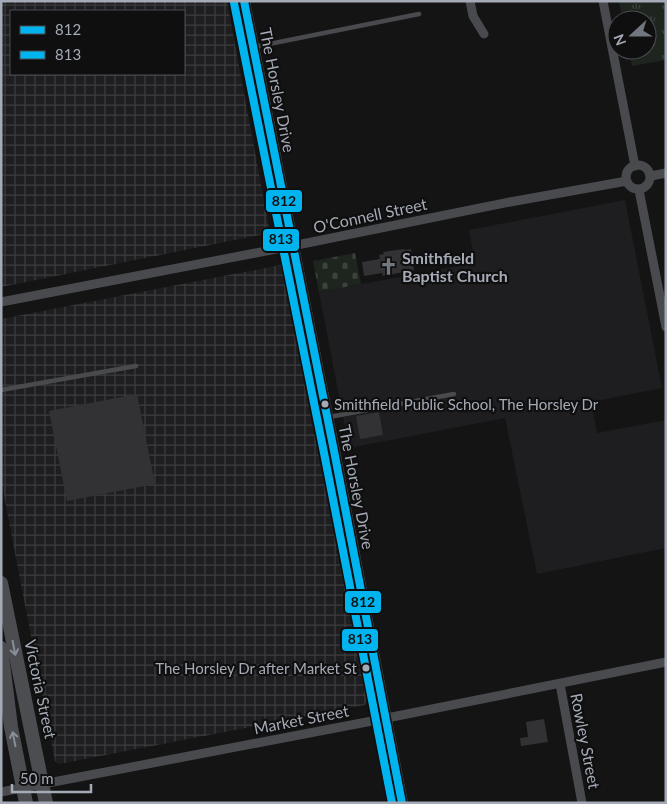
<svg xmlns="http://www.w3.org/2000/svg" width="667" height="804" viewBox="0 0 667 804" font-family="Lato,sans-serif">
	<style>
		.built { fill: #1e1e20 }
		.industrial { fill: url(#industrial-grid); fill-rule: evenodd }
		.grass { fill: url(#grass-tufts) }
		.cemetery { fill: url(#cemetery-stones) }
		.building { fill: #323234 }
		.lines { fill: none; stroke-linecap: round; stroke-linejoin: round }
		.lane { stroke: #494a4e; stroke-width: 4.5 }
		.street { stroke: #494a4e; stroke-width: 9 }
		.secondary { stroke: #47484c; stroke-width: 12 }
		.primary { stroke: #4b4d50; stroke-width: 14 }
		.bus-1-casing { stroke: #0f0f10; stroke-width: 11 }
		.bus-2-casing { stroke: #0f0f10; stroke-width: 11 }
		.bus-1 { stroke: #00b5ef; stroke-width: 8 }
		.bus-2 { stroke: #00b5ef; stroke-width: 8 }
		.oneway { stroke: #8a8f97 }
		.bus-dot { fill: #a5abb6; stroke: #0f0f10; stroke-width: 2 }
		.labels { text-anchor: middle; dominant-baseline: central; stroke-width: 4.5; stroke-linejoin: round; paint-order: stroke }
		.bus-label { font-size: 15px; fill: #a5abb6; stroke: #0f0f10; text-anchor: start }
		.street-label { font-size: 16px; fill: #a5abb6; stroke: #0f0f10 }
		.poi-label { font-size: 16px; font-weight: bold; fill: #a5abb6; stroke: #0f0f10; text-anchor: start }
		.line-badge { stroke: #0f0f10; stroke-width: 2 }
		.pale-badge-label { font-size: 14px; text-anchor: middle; font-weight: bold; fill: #111 }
	</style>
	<defs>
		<pattern id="industrial-grid" width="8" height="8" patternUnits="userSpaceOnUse" patternTransform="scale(1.25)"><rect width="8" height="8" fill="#1e1e20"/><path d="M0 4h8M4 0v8" fill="none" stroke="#3c3c3e"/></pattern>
		<pattern id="grass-tufts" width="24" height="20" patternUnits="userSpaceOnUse" patternTransform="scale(1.25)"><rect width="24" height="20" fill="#1e251f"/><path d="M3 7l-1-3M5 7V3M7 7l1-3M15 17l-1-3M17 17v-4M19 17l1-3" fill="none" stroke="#3c423d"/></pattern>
		<pattern id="cemetery-stones" width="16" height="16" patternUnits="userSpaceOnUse" patternTransform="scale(1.25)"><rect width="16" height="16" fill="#1e251f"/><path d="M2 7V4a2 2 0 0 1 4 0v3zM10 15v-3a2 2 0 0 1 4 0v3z" fill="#3c423d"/></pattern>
	</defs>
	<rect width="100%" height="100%" fill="#141415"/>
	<path class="built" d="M625 200 662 388 591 402 597 433 666 420V548L537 574 505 418 349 448 319 292 475 263 469 230Z"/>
	<g class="industrial">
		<path d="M1 1H227L270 233 1 287ZM11 11H184V74H11Z"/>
		<path d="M281 265 367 700 365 705 59 764 55 761 1 480V319Z"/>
	</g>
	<path class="grass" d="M625 1H666V60L632 66 629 50H647V20H623L619 2Z"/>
	<path class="cemetery" d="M355 253 361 284 319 292 313 261Z"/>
	<g class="building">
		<path d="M404 249 405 250 411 249 414 270 383 276 382 273 364 276 362 262 380 259 379 255 384 254 383 252Z"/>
		<path d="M137 394 155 484 67 501 49 411Z"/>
		<path d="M379 412 383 435 360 439 356 416Z"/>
		<path d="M544 719 548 742 521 746 520 738 528 737 526 722Z"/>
	</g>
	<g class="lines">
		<g class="lane">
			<path d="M254 47 419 14"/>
			<path d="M1 390 136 366"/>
			<path d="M329 417 454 394"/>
		</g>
		<g class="street">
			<path d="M470 1 473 16 484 34"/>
			<path d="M603 1 635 166"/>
			<circle cx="638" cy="177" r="12"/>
			<path d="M651 176 666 173"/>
			<path d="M639 190 666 327"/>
			<path d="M1 302 292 246 510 202 627 181"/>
			<path d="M560 684 582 803"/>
			<path d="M1 792 372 721 666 662"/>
		</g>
		<path class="secondary" d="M244 1 335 456 402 803"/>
		<g class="primary">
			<path d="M1 583 46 803"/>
			<path d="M1 648 11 727 26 803"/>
		</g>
		<defs>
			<path id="bus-1" d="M244 1 335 456 402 803"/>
			<path id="bus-2" d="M234 3 325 458 392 803"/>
		</defs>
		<use href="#bus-1" class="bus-1-casing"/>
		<use href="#bus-2" class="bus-2-casing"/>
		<use href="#bus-1" class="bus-1"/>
		<use href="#bus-2" class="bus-2"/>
	</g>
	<defs><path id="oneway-shaft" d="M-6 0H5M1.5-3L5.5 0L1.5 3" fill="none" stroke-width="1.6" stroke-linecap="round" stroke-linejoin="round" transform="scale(1.25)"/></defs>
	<g class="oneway">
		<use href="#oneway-shaft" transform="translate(14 648) rotate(79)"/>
		<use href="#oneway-shaft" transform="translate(14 739) rotate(-101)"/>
	</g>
	<defs>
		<symbol id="church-bare" viewBox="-9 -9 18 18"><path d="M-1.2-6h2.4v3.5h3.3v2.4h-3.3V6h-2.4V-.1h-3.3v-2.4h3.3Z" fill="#72767e" stroke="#0f0f10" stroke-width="2.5" paint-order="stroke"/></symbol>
	</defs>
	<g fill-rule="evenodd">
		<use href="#church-bare" x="376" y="254" width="25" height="25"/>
	</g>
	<g class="bus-dot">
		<circle cx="325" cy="404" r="4.5"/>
		<circle cx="366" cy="668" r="4.5"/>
	</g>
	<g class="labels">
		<g class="bus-label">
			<text x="334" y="404">Smithfield Public School, The Horsley Dr</text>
			<text x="357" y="668" text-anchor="end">The Horsley Dr after Market St</text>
		</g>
		<g class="street-label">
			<text transform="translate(278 90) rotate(79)">The Horsley Drive</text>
			<text transform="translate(370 215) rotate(-12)">O'Connell Street</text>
			<text transform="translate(357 487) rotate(79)">The Horsley Drive</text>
			<text transform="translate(41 689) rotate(78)">Victoria Street</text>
			<text transform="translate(301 719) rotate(-11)">Market Street</text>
			<text transform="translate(586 741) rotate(79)">Rowley Street</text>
		</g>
		<g class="poi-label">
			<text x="402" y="257">Smithfield<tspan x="402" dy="18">Baptist Church</tspan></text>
		</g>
	</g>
	<g class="line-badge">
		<rect x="265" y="189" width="38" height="24" rx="5" fill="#00b5ef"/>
		<rect x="262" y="228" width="38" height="24" rx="5" fill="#00b5ef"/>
		<rect x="344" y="590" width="38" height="24" rx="5" fill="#00b5ef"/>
		<rect x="341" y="628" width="38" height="24" rx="5" fill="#00b5ef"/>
	</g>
	<g class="pale-badge-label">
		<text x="284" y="206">812</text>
		<text x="281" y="244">813</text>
		<text x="363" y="607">812</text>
		<text x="360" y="644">813</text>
	</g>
	<rect width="667" height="804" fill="none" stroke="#a5abb6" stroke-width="5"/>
	<rect x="10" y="10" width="175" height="65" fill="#0f0f10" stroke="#4b4d52"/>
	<rect x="20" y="26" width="25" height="8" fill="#00b5ef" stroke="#4b4d52"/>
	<text x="55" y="35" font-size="15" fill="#a5abb6">812</text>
	<rect x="20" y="51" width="25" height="8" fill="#00b5ef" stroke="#4b4d52"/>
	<text x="55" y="60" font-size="15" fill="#a5abb6">813</text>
	<g transform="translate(632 35) rotate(249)"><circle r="24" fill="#0f0f10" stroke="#4b4d52"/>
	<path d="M0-4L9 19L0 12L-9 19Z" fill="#72767e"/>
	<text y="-8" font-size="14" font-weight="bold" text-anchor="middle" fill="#a5abb6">N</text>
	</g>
	<path d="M12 784v8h79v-8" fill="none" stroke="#a5abb6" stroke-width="2.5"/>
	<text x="20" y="784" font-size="15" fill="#a5abb6" stroke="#0f0f10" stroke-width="4" paint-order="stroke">50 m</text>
</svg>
